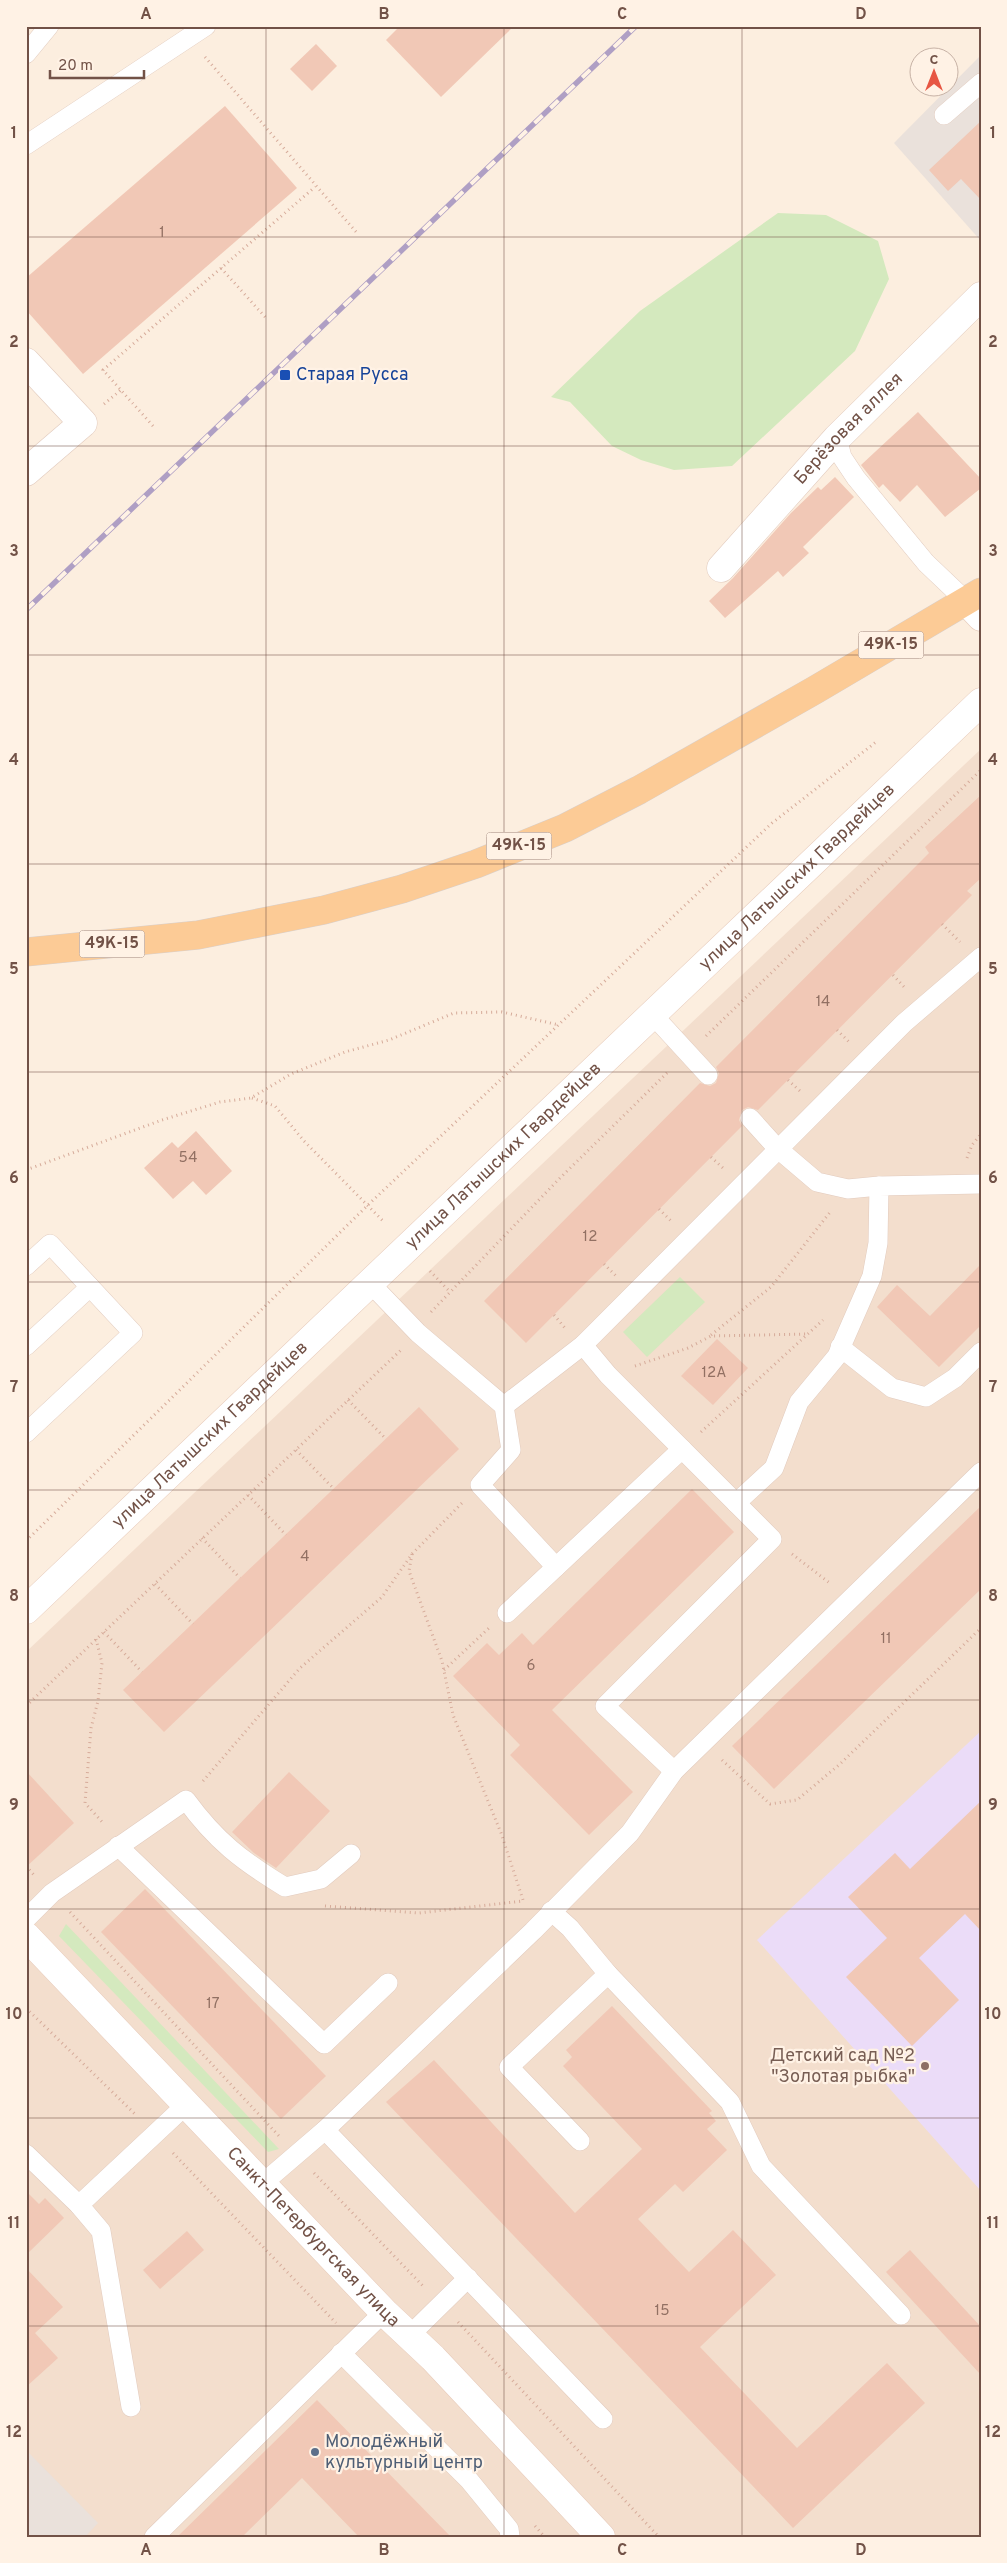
<svg xmlns="http://www.w3.org/2000/svg" width="1007" height="2563" viewBox="0 0 1007 2563" font-family="Overpass,sans-serif">
	<style>
		.residential { fill: #f3decd }
		.industrial { fill: #eae1db }
		.education { fill: #ebdcf8 }
		.green { fill: #d4e9be }
		.building { fill: #f1c8b6 }
		.lines { fill: none; stroke-linecap: round; stroke-linejoin: round }
		.lane-casing { stroke: #e2cbbe; stroke-width: 20 }
		.street-casing { stroke: #e2cbbe; stroke-width: 29 }
		.secondary-casing { stroke: #e7cbbb; stroke-width: 29 }
		.primary-casing { stroke: #d8cfcb; stroke-width: 29 }
		.path { stroke: #d6ab9a; stroke-width: 3; stroke-dasharray: 1 4; stroke-linecap: butt }
		.lane { stroke: #fff; stroke-width: 19 }
		.street { stroke: #fff; stroke-width: 28 }
		.secondary { stroke: #fff; stroke-width: 28 }
		.primary { stroke: #fccb96; stroke-width: 28 }
		.rail-casing { stroke: #af9fc4; stroke-width: 5.5 }
		.rail { stroke: #fff2e5; stroke-width: 4; stroke-dasharray: 11; stroke-linecap: butt }
		.grid { fill: none; stroke: #725247; stroke-width: 1; stroke-opacity: 0.55 }
		.transit-dot { fill: #1a4fb4; stroke: #fff2e5; stroke-width: 2 }
		.education-dot { fill: #8d6e63; stroke: #fff2e5; stroke-width: 2 }
		.service-dot { fill: #5c6f8a; stroke: #fff2e5; stroke-width: 2 }
		.labels { text-anchor: middle; dominant-baseline: central; stroke-width: 4.5; stroke-linejoin: round; paint-order: stroke }
		.number-label { font-size: 15px; fill: #927063 }
		.shield { fill: #fff2e5; stroke: #9c8276; stroke-width: 1 }
		.shield-label { font-size: 16px; font-weight: bold; fill: #725247 }
		.transit-label { font-size: 18px; fill: #164399; stroke: #fff2e5; text-anchor: start }
		.street-label { font-size: 18px; fill: #725247; stroke: #fff2e5 }
		.education-label { font-size: 18px; fill: #785e54; stroke: #fff2e5; text-anchor: end }
		.service-label { font-size: 18px; fill: #4e5e75; stroke: #fff2e5; text-anchor: start }
		.neatline { fill: none; stroke: #725247; stroke-width: 2 }
		.grid-label { font-size: 16px; text-anchor: middle; font-weight: bold; fill: #725247 }
	</style>
	<rect width="100%" height="100%" fill="#fceedf"/>
	<path class="residential" d="M981 749V2537H26V1652Z"/>
	<g class="industrial">
		<path d="M981 55V241L894 143Z"/>
		<path d="M26 2450 98 2523 85 2537H26Z"/>
	</g>
	<path class="education" d="M981 1731V2191L757 1940Z"/>
	<g class="green">
		<path d="M778 213 826 215 878 241 889 279 855 351 732 466 674 470 641 460 612 446 570 402 551 397 640 311Z"/>
		<path d="M680 1277 705 1302 647 1357 623 1332Z"/>
		<path d="M66 1924 279 2149 268 2152 59 1936Z"/>
	</g>
	<g class="building">
		<path d="M400 26H514L441 97 386 40Z"/>
		<path d="M316 44 337 66 312 91 290 69Z"/>
		<path d="M225 106 297 188 83 374 26 310V278Z"/>
		<path d="M981 121V200L961 179 948 191 929 170Z"/>
		<path d="M918 412 981 479V488L945 517 917 485 900 502 883 484 879 488 861 465Z"/>
		<path d="M835 477 854 497 803 547 809 553 783 577 778 571 725 618 709 601 733 578 791 513 818 487 821 490Z"/>
		<path d="M981 795V878L967 891 972 895 758 1110 748 1107 742 1110 739 1120 742 1126 526 1343 484 1301 700 1083 710 1086 716 1083 719 1073 716 1067 929 853 925 847Z"/>
		<path d="M196 1131 232 1171 206 1195 193 1181 173 1199 144 1168 172 1142 178 1148Z"/>
		<path d="M981 1264V1325L939 1367 877 1307 897 1285 930 1316Z"/>
		<path d="M717 1339 748 1368 713 1405 681 1376Z"/>
		<path d="M419 1407 459 1449 164 1732 123 1690Z"/>
		<path d="M692 1489 734 1532 552 1710 633 1792 589 1835 510 1755 520 1745 453 1676 487 1643 499 1655 522 1633 533 1645Z"/>
		<path d="M981 1506V1589L774 1789 732 1746Z"/>
		<path d="M26 1771 74 1823 26 1867Z"/>
		<path d="M289 1772 330 1811 276 1868 254 1853 232 1832Z"/>
		<path d="M981 1801V1931L965 1914 919 1958 959 2000 912 2046 846 1977 887 1938 848 1897 895 1853 910 1869Z"/>
		<path d="M145 1889 326 2076 281 2119 101 1932Z"/>
		<path d="M612 2006 712 2111 709 2113 716 2121 707 2129 727 2150 683 2192 675 2184 638 2219 689 2272 733 2230 776 2275 700 2347 797 2448 887 2363 925 2403 793 2528 386 2102 434 2060 575 2213 642 2149 563 2066 572 2057 566 2050Z"/>
		<path d="M26 2191 39 2204 45 2198 64 2218 26 2255Z"/>
		<path d="M187 2231 204 2250 160 2289 143 2270Z"/>
		<path d="M910 2250 981 2327V2375L886 2272Z"/>
		<path d="M26 2268 63 2307 35 2333 58 2358 26 2387Z"/>
		<path d="M317 2400 451 2537H359L302 2478 242 2537H177Z"/>
	</g>
	<g class="lines">
		<defs>
			<g id="lane">
				<path d="M26 54 49 26"/>
				<path d="M944 115 981 83"/>
				<path d="M26 145 206 26"/>
				<path d="M837 438 842 457 856 478 926 563 966 601"/>
				<path d="M652 1014 708 1075"/>
				<path d="M750 1118 777 1148 817 1182 848 1189 879 1186"/>
				<path d="M26 1266 50 1244 133 1333 26 1433"/>
				<path d="M369 1282 418 1333 504 1406 511 1450 480 1485 556 1567"/>
				<path d="M583 1345 608 1375 772 1539 605 1706 674 1771"/>
				<path d="M26 1346 90 1287"/>
				<path d="M840 1347 892 1388 926 1397 955 1378 981 1352"/>
				<path d="M504 1406 583 1345 904 1023 981 957"/>
				<path d="M736 1503 774 1468 799 1402 837 1356 872 1276 878 1243 879 1186 981 1184"/>
				<path d="M507 1613 682 1449"/>
				<path d="M118 1846 324 2044 388 1983"/>
				<path d="M551 1911 570 1928 608 1974 730 2102 761 2166 901 2315"/>
				<path d="M26 1919 52 1893 186 1800C216 1841 242 1861 285 1887L321 1879 351 1854"/>
				<path d="M325 2130 603 2419"/>
				<path d="M580 2141 509 2067 608 1974"/>
				<path d="M26 2154 79 2205 101 2231 131 2407"/>
				<path d="M262 2184 325 2130 533 1931 630 1833 674 1771 981 1472"/>
				<path d="M79 2205 187 2104"/>
				<path d="M409 2336 468 2278"/>
				<path d="M341 2353 469 2480 509 2529 510 2537"/>
				<path d="M154 2537 384 2312"/>
			</g>
			<g id="street">
				<path d="M26 362 83 423 26 472"/>
				<path id="s1" d="M721 568 837 438 981 296"/>
			</g>
			<g id="secondary">
				<path d="M966 601 981 617"/>
				<path id="s2" d="M26 1610 981 702"/>
				<path id="s3" d="M26 1936 384 2312 433 2358 601 2537"/>
			</g>
			<path id="primary" d="M26 952 198 935 324 910 402 889 476 864 565 828 639 790 815 690 981 592"/>
		</defs>
		<use href="#lane" class="lane-casing"/>
		<use href="#street" class="street-casing"/>
		<use href="#secondary" class="secondary-casing"/>
		<use href="#primary" class="primary-casing"/>
		<g class="path">
			<path d="M205 57 357 233"/>
			<path d="M221 268 266 318"/>
			<path d="M104 404 121 390"/>
			<path d="M153 426 103 370 315 187"/>
			<path d="M942 924 960 942"/>
			<path d="M893 975 906 989"/>
			<path d="M837 1030 849 1042"/>
			<path d="M706 1036 981 770"/>
			<path d="M788 1080 800 1091"/>
			<path d="M252 1098 275 1106 304 1141 384 1222"/>
			<path d="M711 1157 723 1168"/>
			<path d="M967 1158 972 1145 981 1134"/>
			<path d="M26 1170 162 1120 220 1102 251 1098 291 1074 345 1052 389 1040 454 1013 502 1012 559 1025"/>
			<path d="M659 1209 671 1221"/>
			<path d="M604 1264 616 1276"/>
			<path d="M430 1271 450 1292"/>
			<path d="M431 1312 560 1178 669 1071"/>
			<path d="M554 1315 565 1328"/>
			<path d="M711 1335 771 1287 831 1211"/>
			<path d="M635 1366 688 1348 711 1336 808 1334"/>
			<path d="M348 1400 386 1439"/>
			<path d="M701 1432 823 1320"/>
			<path d="M296 1450 334 1489"/>
			<path d="M248 1495 286 1535"/>
			<path d="M202 1538 240 1578"/>
			<path d="M26 1541 369 1204 772 823 876 742"/>
			<path d="M412 1554 409 1571 442 1661 453 1715 501 1833 524 1903"/>
			<path d="M792 1554 831 1584"/>
			<path d="M155 1584 193 1624"/>
			<path d="M104 1632 142 1672"/>
			<path d="M96 1639 102 1663 98 1701 91 1728 85 1803 104 1824"/>
			<path d="M444 1670 489 1628"/>
			<path d="M26 1706 401 1350"/>
			<path d="M722 1760 770 1804 797 1800 840 1764 981 1628"/>
			<path d="M203 1781 300 1668 382 1597 412 1554 462 1503"/>
			<path d="M26 1866 34 1875"/>
			<path d="M325 1906 419 1913 523 1901"/>
			<path d="M70 1912 279 2136"/>
			<path d="M26 2008 137 2116"/>
			<path d="M173 2153 336 2323"/>
			<path d="M314 2173 424 2287"/>
			<path d="M458 2322 659 2537"/>
			<path d="M535 2526 545 2537"/>
		</g>
		<use href="#lane" class="lane"/>
		<use href="#street" class="street"/>
		<use href="#secondary" class="secondary"/>
		<use href="#primary" class="primary"/>
		<defs>
			<path id="rail" d="M26 610 636 26"/>
		</defs>
		<use href="#rail" class="rail-casing"/>
		<use href="#rail" class="rail"/>
	</g>
	<path class="grid" d="M266 26V2537M504 26V2537M742 26V2537M26 237H981M26 446H981M26 655H981M26 864H981M26 1072H981M26 1282H981M26 1490H981M26 1700H981M26 1909H981M26 2118H981M26 2326H981"/>
	<rect class="transit-dot" x="279" y="369" width="12" height="12" rx="2.5"/>
	<circle class="education-dot" cx="925" cy="2066" r="5"/>
	<circle class="service-dot" cx="315" cy="2452" r="5"/>
	<g class="labels">
		<g class="number-label">
			<text x="162" y="233">1</text>
			<text x="823" y="1002">14</text>
			<text x="188" y="1158">54</text>
			<text x="590" y="1237">12</text>
			<text x="714" y="1373">12А</text>
			<text x="305" y="1557">4</text>
			<text x="886" y="1639">11</text>
			<text x="531" y="1666">6</text>
			<text x="213" y="2004">17</text>
			<text x="662" y="2311">15</text>
		</g>
		<g class="shield">
			<rect x="858.5" y="631.5" width="65" height="27" rx="4"/>
			<rect x="486.5" y="832.5" width="65" height="27" rx="4"/>
			<rect x="79.5" y="930.5" width="65" height="27" rx="4"/>
		</g>
		<g class="shield-label">
			<text x="891" y="645">49К-15</text>
			<text x="519" y="846">49К-15</text>
			<text x="112" y="944">49К-15</text>
		</g>
		<g class="transit-label">
			<text x="296" y="375">Старая Русса</text>
		</g>
		<g class="street-label">
			<text stroke="none"><textPath href="#s1" startOffset="189">Берёзовая аллея</textPath></text>
			<text stroke="none"><textPath href="#s2" startOffset="1064">улица Латышских Гвардейцев</textPath></text>
			<text stroke="none"><textPath href="#s2" startOffset="659">улица Латышских Гвардейцев</textPath></text>
			<text stroke="none"><textPath href="#s2" startOffset="254">улица Латышских Гвардейцев</textPath></text>
			<text stroke="none"><textPath href="#s3" startOffset="416">Санкт-Петербургская улица</textPath></text>
		</g>
		<g class="education-label">
			<text x="915" y="2056">Детский сад №2<tspan x="915" dy="21">"Золотая рыбка"</tspan></text>
		</g>
		<g class="service-label">
			<text x="325" y="2442">Молодёжный<tspan x="325" dy="21">культурный центр</tspan></text>
		</g>
	</g>
	<rect width="1007" height="2563" fill="none" stroke="#fff2e5" stroke-width="55"/>
	<g transform="translate(934 72)"><circle r="24" fill="#fff2e5" stroke="#c7b2a6"/>
	<path d="M0-4L9 19L0 12L-9 19Z" fill="#e75643"/>
	<text y="-8" font-size="14" font-weight="bold" text-anchor="middle" fill="#725247">С</text>
	</g>
	<path d="M50 70v8h94v-8" fill="none" stroke="#725247" stroke-width="2.5"/>
	<text x="58" y="70" font-size="15" fill="#725247" stroke="#fff2e5" stroke-width="4" paint-order="stroke">20 m</text>
	<rect x="28" y="28" width="952" height="2508" class="neatline"/>
	<g class="grid-label">
		<text x="146" y="19">A</text>
		<text x="384" y="19">B</text>
		<text x="622" y="19">C</text>
		<text x="861" y="19">D</text>
		<text x="14" y="138">1</text>
		<text x="993" y="138">1</text>
		<text x="14" y="347">2</text>
		<text x="993" y="347">2</text>
		<text x="14" y="556">3</text>
		<text x="993" y="556">3</text>
		<text x="14" y="765">4</text>
		<text x="993" y="765">4</text>
		<text x="14" y="974">5</text>
		<text x="993" y="974">5</text>
		<text x="14" y="1183">6</text>
		<text x="993" y="1183">6</text>
		<text x="14" y="1392">7</text>
		<text x="993" y="1392">7</text>
		<text x="14" y="1601">8</text>
		<text x="993" y="1601">8</text>
		<text x="14" y="1810">9</text>
		<text x="993" y="1810">9</text>
		<text x="14" y="2019">10</text>
		<text x="993" y="2019">10</text>
		<text x="14" y="2228">11</text>
		<text x="993" y="2228">11</text>
		<text x="14" y="2437">12</text>
		<text x="993" y="2437">12</text>
		<text x="146" y="2555">A</text>
		<text x="384" y="2555">B</text>
		<text x="622" y="2555">C</text>
		<text x="861" y="2555">D</text>
	</g>
</svg>
